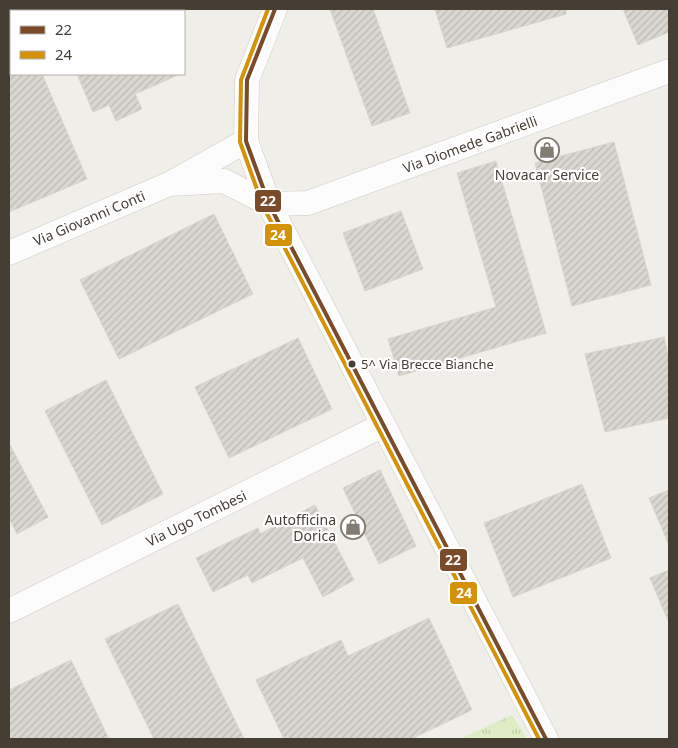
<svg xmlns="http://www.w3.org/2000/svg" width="678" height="748" viewBox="0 0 678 748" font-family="'Noto Sans',sans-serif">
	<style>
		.park { fill: url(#park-tufts) }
		.building { fill: url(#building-hatch); stroke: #d8d4cd }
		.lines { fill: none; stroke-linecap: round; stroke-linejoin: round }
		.minor-casing { stroke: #cecbc5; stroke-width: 25 }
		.minor { stroke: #fdfcfc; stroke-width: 24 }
		.bus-1-casing { stroke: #fff; stroke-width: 8 }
		.bus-2-casing { stroke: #fff; stroke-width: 8 }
		.bus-1 { stroke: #7a4b2a; stroke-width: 4 }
		.bus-2 { stroke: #d4910a; stroke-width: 4 }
		.bus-dot { fill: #463e33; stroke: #fff; stroke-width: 2 }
		.labels { text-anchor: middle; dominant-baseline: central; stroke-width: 4.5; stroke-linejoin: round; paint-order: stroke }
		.bus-label { font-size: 13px; fill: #463e33; stroke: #fff; text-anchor: start }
		.street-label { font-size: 14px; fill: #463e33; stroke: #fff }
		.poi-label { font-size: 14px; fill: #463e33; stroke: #fff }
		.line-badge { stroke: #fff; stroke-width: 2 }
		.badge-label { font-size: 14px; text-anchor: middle; font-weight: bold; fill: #fff }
	</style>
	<defs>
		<pattern id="park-tufts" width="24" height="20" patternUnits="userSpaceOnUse" patternTransform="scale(1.25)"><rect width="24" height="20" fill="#deedc5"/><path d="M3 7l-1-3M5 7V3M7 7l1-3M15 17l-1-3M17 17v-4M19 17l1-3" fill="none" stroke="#c0ccaa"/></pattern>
		<pattern id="building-hatch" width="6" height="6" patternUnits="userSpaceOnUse" patternTransform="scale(1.25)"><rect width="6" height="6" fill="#dad6d0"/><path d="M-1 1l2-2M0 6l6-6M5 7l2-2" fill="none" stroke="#bcb9b3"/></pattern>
	</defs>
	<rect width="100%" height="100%" fill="#f0eee8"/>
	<path class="park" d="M512 715 527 739H459Z"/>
	<g class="building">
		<path d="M330 9H373L410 113 372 126Z"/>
		<path d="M435 9H566V14L447 48Z"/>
		<path d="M623 9H669V32L638 45Z"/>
		<path d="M9 74H42L87 179 9 212Z"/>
		<path d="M77 74H180L135 94 142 109 116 121 109 105 93 112Z"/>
		<path d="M614 142 651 285 572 306 535 163Z"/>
		<path d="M496 161 546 333 399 376 388 339 496 307 457 173Z"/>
		<path d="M401 211 423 269 365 291 343 233Z"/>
		<path d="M214 214 253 294 119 359 80 280Z"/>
		<path d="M664 337 669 360V418L605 432 585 354Z"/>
		<path d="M298 338 332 409 229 458 195 387Z"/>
		<path d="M106 380 163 494 102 525 45 411Z"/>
		<path d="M9 443 48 517 17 534 9 518Z"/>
		<path d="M380 470 416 546 379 564 343 488Z"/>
		<path d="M582 484 611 558 513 597 484 523Z"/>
		<path d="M669 490V545L649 498Z"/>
		<path d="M315 505 354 580 323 597 303 558 252 583 248 575 213 592 196 558 258 528 260 534Z"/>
		<path d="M669 570V623L650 578Z"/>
		<path d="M178 604 244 739H154L105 639Z"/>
		<path d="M429 618 472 710 411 739H284L256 680 341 640 348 656Z"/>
		<path d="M71 660 109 739H9V690Z"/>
	</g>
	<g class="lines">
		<defs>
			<g id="minor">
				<path d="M275 9 247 80 246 141 269 204 546 739"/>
				<path d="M173 182 246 141"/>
				<path d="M9 253 169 184 224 181 269 204 308 203 669 71"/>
				<path d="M9 611 383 425"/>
			</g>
		</defs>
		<use href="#minor" class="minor-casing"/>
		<use href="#minor" class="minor"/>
		<defs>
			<path id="bus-1" d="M275 9 247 80 246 141 269 204 546 739"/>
			<path id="bus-2" d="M268 9 241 80 240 142 263 206 539 739"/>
		</defs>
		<use href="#bus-1" class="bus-1-casing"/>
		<use href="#bus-2" class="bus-2-casing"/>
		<use href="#bus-1" class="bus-1"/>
		<use href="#bus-2" class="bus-2"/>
	</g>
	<defs>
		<symbol id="shop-ring" viewBox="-11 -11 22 22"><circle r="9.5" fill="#fff" stroke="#827c72" stroke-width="1.5"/><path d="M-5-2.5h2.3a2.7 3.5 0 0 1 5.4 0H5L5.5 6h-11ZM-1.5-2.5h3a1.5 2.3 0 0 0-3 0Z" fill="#827c72"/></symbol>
	</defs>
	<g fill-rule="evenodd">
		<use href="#shop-ring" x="533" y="136" width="28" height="28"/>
		<use href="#shop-ring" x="339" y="513" width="28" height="28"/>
	</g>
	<circle class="bus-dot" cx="352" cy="364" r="4.5"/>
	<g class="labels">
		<g class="bus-label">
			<text x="361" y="364">5^ Via Brecce Bianche</text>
		</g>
		<g class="street-label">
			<text transform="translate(470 144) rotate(-20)">Via Diomede Gabrielli</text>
			<text transform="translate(89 218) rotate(-23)">Via Giovanni Conti</text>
			<text transform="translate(196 518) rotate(-26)">Via Ugo Tombesi</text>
		</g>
		<g class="poi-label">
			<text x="547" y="174">Novacar Service</text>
			<text x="336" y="519" text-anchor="end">Autofficina<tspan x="336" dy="16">Dorica</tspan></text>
		</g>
	</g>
	<g class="line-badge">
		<rect x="254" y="189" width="28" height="24" rx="5" fill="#7a4b2a"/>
		<rect x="264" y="223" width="29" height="24" rx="5" fill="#d4910a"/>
		<rect x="439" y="548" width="29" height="24" rx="5" fill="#7a4b2a"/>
		<rect x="449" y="581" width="29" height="24" rx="5" fill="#d4910a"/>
	</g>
	<g class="badge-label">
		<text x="268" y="206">22</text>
		<text x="278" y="240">24</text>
		<text x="453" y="565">22</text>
		<text x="464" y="598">24</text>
	</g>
	<rect width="678" height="748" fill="none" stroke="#463e33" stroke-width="20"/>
	<rect x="10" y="10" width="175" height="65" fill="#ffffff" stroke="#b5b2ad"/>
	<rect x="20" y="26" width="25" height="8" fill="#7a4b2a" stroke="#b5b2ad"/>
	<text x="55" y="35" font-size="15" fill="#463e33">22</text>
	<rect x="20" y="51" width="25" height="8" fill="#d4910a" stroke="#b5b2ad"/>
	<text x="55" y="60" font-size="15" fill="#463e33">24</text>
</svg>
